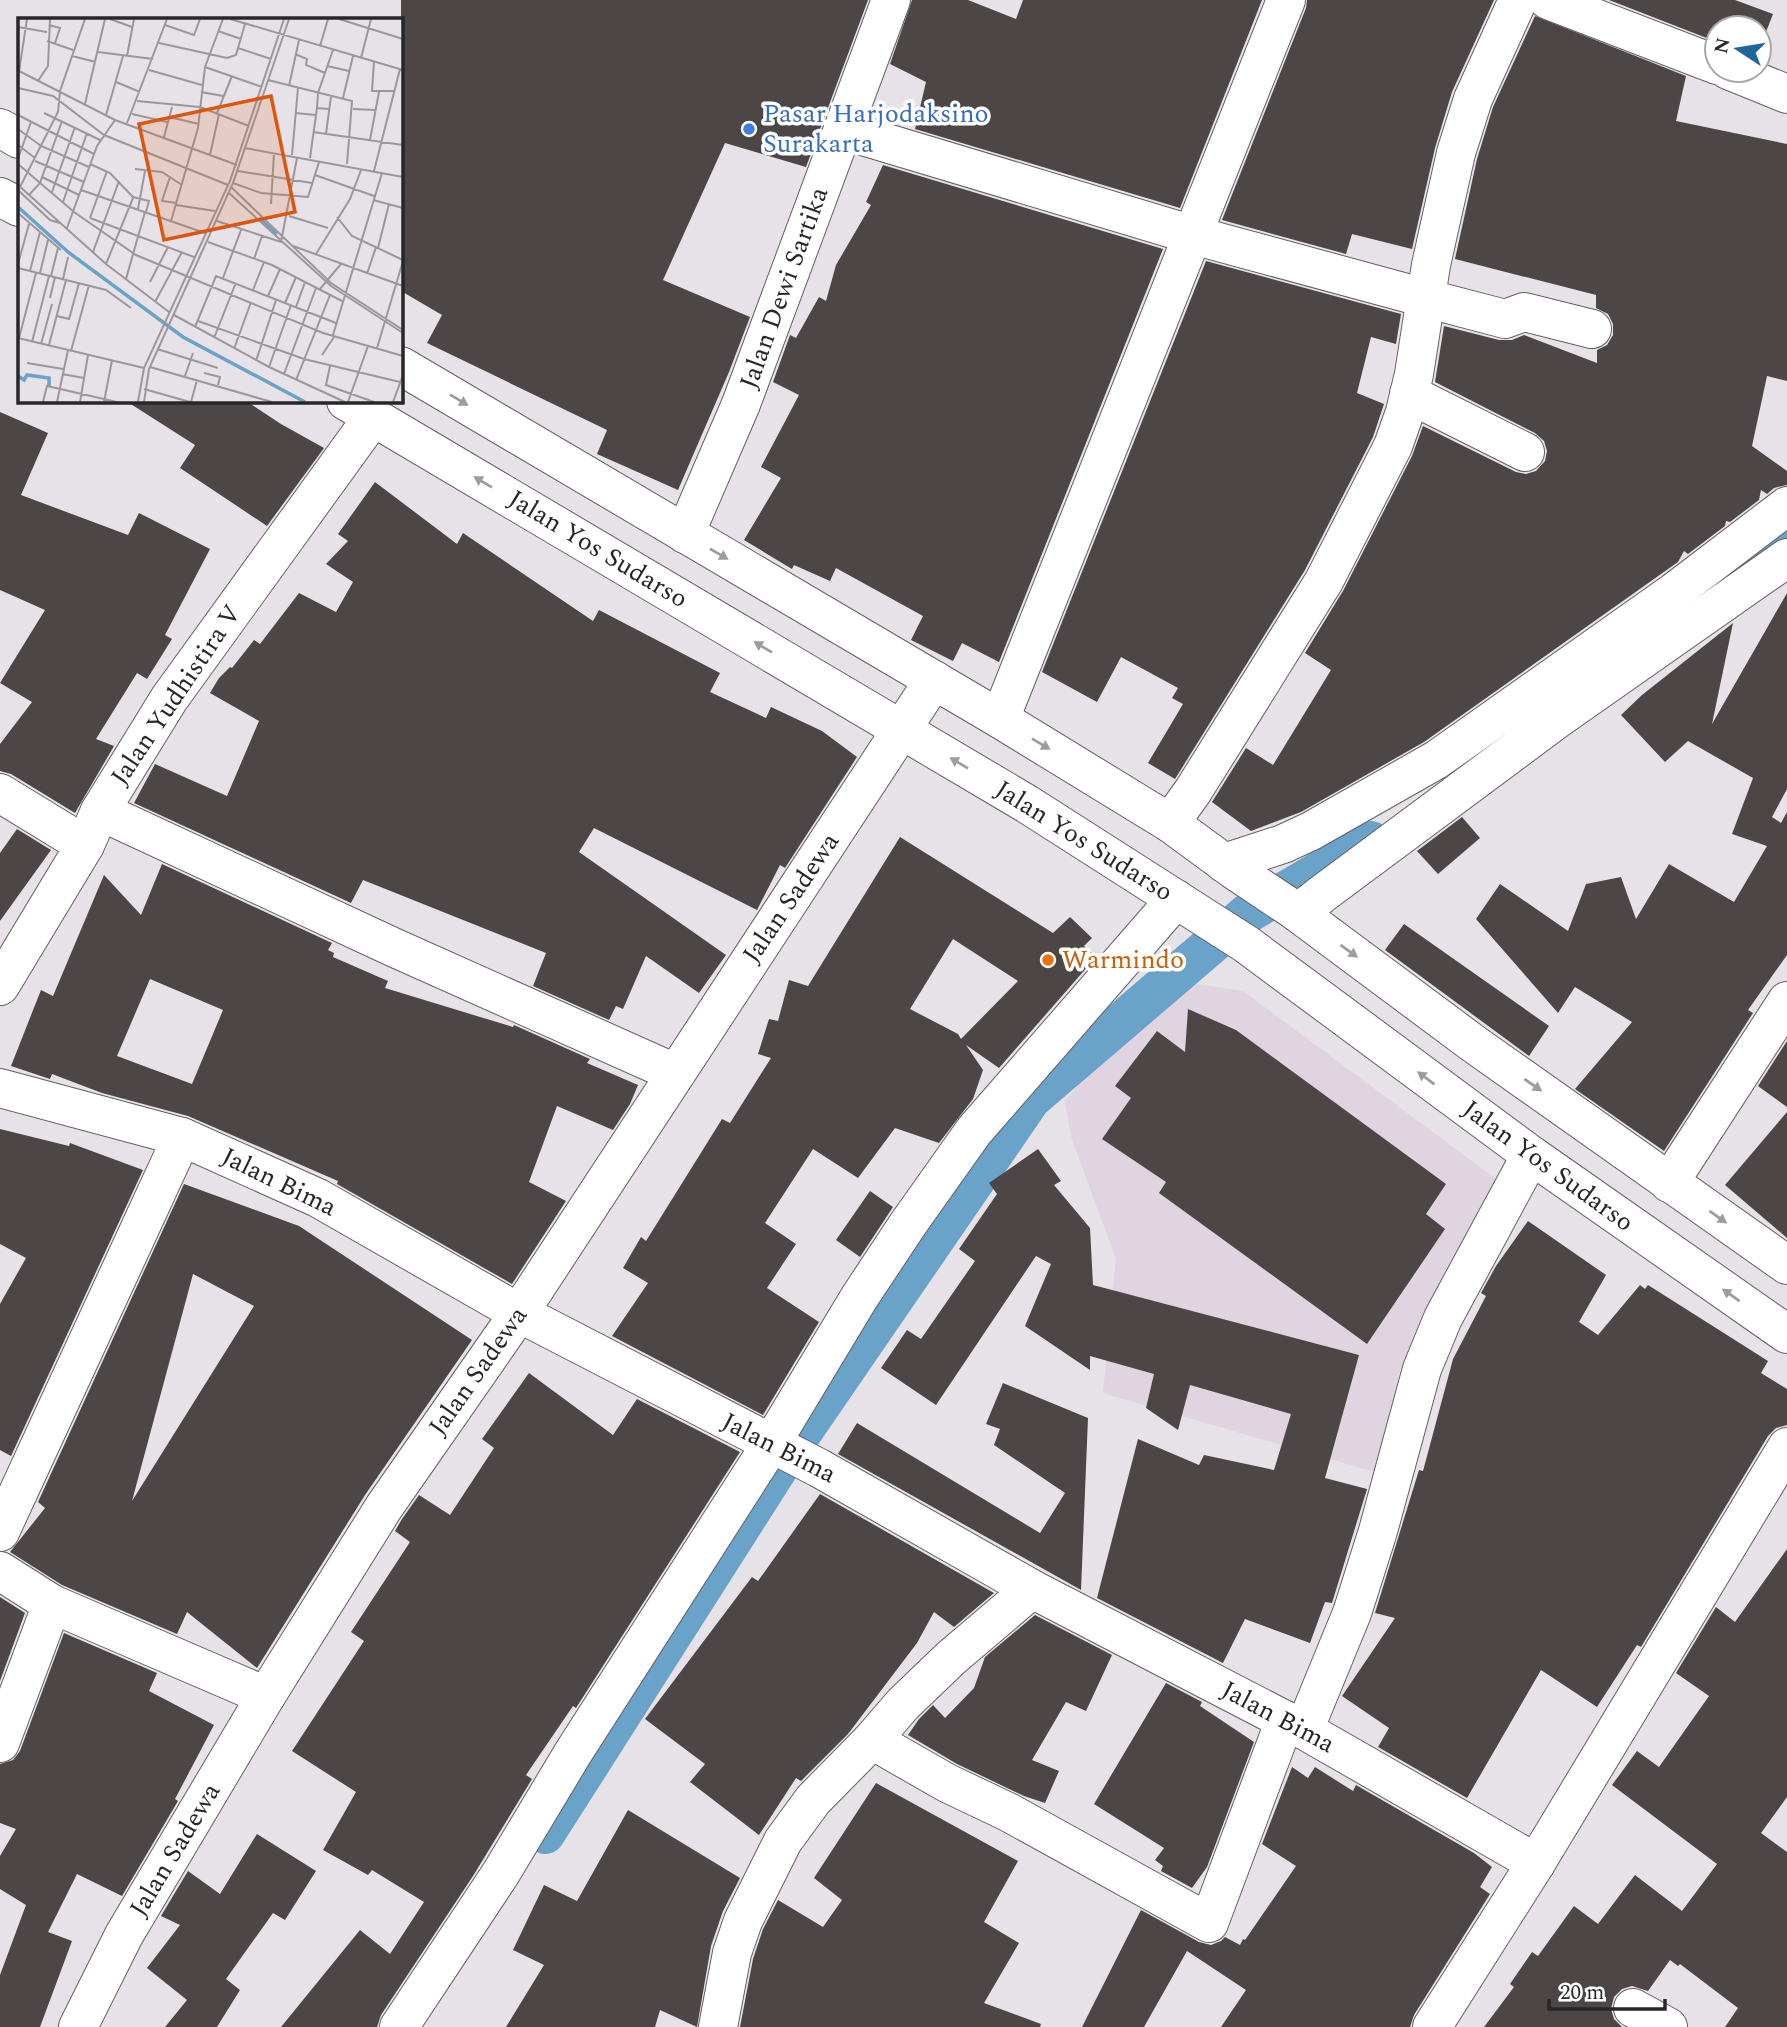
<svg xmlns="http://www.w3.org/2000/svg" width="1787" height="2027" viewBox="0 0 1787 2027" font-family="Spectral,serif">
	<style>
		.built { fill: #dfd4df }
		.lines { fill: none; stroke-linecap: round; stroke-linejoin: round }
		.canal { stroke: #69a3c9; stroke-width: 40 }
		.building { fill: #4d4646; fill-rule: evenodd }
		.minor-casing { stroke: #635f63; stroke-width: 40 }
		.major-casing { stroke: #635f63; stroke-width: 40 }
		.minor { stroke: #fff; stroke-width: 38 }
		.major { stroke: #fff; stroke-width: 38 }
		.oneway { fill: #9e9d9e }
		.shop-dot { fill: #3f7fe0; stroke: #fff; stroke-width: 2.5 }
		.food-dot { fill: #e8710a; stroke: #fff; stroke-width: 2.5 }
		.labels { text-anchor: middle; dominant-baseline: central; stroke-width: 7; stroke-linejoin: round; paint-order: stroke }
		.shop-label { font-size: 26px; fill: #366cbe; stroke: #fff; text-anchor: start }
		.street-label { font-size: 26px; fill: #282628; stroke: #fff }
		.food-label { font-size: 26px; fill: #c56008; stroke: #fff; text-anchor: start }
		.inset-river { fill: none; stroke: #69a3c9; stroke-width: 3.5 }
		.inset-road { fill: none; stroke: #9b979b; stroke-width: 2 }
		.view { fill: #de560d; fill-opacity: 0.15; stroke: #de560d; stroke-width: 3.5 }
		.inset-edge { fill: none; stroke: #282628; stroke-width: 3.5 }
	</style>
	<rect width="100%" height="100%" fill="#e7e2e7"/>
	<path class="built" d="M1189 983 1243 991 1496 1179 1400 1369 1378 1473 1103 1393 1116 1259 1071 1137 1065 1101 1098 1061 1131 1029Z"/>
	<g class="lines">
		<g class="canal">
			<path d="M1729 579 1787 533"/>
			<path d="M545 1834 786 1456 1031 1099 1248 913 1371 841"/>
		</g>
	</g>
	<g class="building">
		<path d="M401 0H868L806 167 725 143 663 280 750 317 729 372 678 490 597 454 607 430 427 343 442 315 401 291Z"/>
		<path d="M912 0H968L1016 19 1023 0H1262L1180 208 915 129 926 82 890 64Z"/>
		<path d="M1307 0H1494L1452 92 1435 148 1412 249 1352 234 1346 254 1222 220 1306 8Z"/>
		<path d="M1609 0H1735L1773 14 1759 50V28H1717V42Z"/>
		<path d="M1535 16 1686 76 1676 121 1787 144V381L1767 376 1752 446 1787 471V485L1774 488 1767 494 1761 490 1759 500 1730 522 1726 521 1725 526 1688 554 1684 551 1678 562 1661 574 1424 742 1301 812 1251 831 1212 802 1246 748 1273 765 1331 670 1305 653 1343 591 1412 456 1423 426 1516 472 1526 474 1536 471 1545 461 1547 451 1544 441 1535 433 1435 382 1444 326 1499 340H1512L1524 335 1597 363V350L1607 345 1613 335V324L1608 314 1596 308V295L1455 259 1477 159 1493 107Z"/>
		<path d="M883 165 1163 249 999 662 962 643 953 661 911 640 923 616 836 568 830 581 794 565 792 569 744 540 781 478 761 467 799 395 773 382 790 335 796 338 819 297 826 301 836 265 871 205 866 202Z"/>
		<path d="M1206 261 1401 314 1396 344 1371 337 1357 393 1384 404 1373 437 1305 570 1175 779 1148 763 1183 704 1172 698 1178 688 1121 657 1097 702 1042 672Z"/>
		<path d="M126 401H246L281 424 324 448 267 526 180 468 195 445Z"/>
		<path d="M0 412 48 433 21 495 128 535 139 513 210 549 165 635 172 639 147 679 137 673 96 739 114 746 75 813 11 774 0 771V744L32 702 0 683 45 610 0 590Z"/>
		<path d="M375 482 457 544 463 533 593 621 599 610 720 673 710 692 766 718 771 707 822 731 857 757 785 868 780 865 757 910 594 828 579 852 726 955 699 993 646 956 623 1009 616 1006 609 1020 533 986 546 953 363 880 351 903 134 803 155 764 227 796 259 721 210 693 219 678 230 667 232 668 254 640 260 644 299 593 336 612 353 582 326 564 348 541 338 534Z"/>
		<path d="M1787 593V789L1772 817 1781 823 1787 812V955L1748 1010 1753 1013 1664 1151 1575 1089 1632 1022 1575 987 1558 1013 1476 919 1500 884 1568 931 1586 884 1621 877 1636 919 1669 864 1734 902 1767 846 1732 834 1753 778 1688 741 1665 762 1621 715 1642 695 1733 623 1712 724Z"/>
		<path d="M1462 817 1480 838 1438 874 1417 851Z"/>
		<path d="M17 829 51 850 0 921V853Z"/>
		<path d="M900 837 1053 933 1070 917 1092 938 1084 946 1096 957 999 1068 966 1045 983 1070 973 1099 939 1143 895 1128 858 1178 813 1149 765 1223 796 1244 767 1288 819 1322 763 1415 612 1336 648 1283 623 1268 641 1237 646 1241 722 1119 730 1123 771 1058 758 1054 769 1019 778 1021 789 980 808 986ZM953 939 1018 981 961 1039 958 1034 910 1009Z"/>
		<path d="M162 864 332 943 328 950 334 953 333 957 388 981 385 988 513 1027 514 1025 590 1059 587 1063 638 1085 630 1104 613 1130 557 1106 529 1182 566 1201 512 1284 337 1184 338 1181 188 1116 102 1093 52 1074 50 1079 11 1066 41 990 53 996 104 875 141 915ZM150 979 223 1010 192 1084 117 1056Z"/>
		<path d="M1404 924 1549 1026 1529 1056 1385 950Z"/>
		<path d="M1188 1009 1236 1030 1446 1184 1426 1214 1445 1229 1367 1344 1159 1193 1166 1182 1102 1139 1131 1098 1115 1086 1157 1031 1185 1052Z"/>
		<path d="M1787 1041V1107L1758 1086Z"/>
		<path d="M1787 1112V1238L1725 1185Z"/>
		<path d="M0 1129 69 1146 70 1143 143 1170 11 1456 0 1450V1304L26 1258 0 1244Z"/>
		<path d="M1038 1149 1061 1181 1054 1185 1090 1228 1093 1285 1359 1355 1325 1478 1367 1489 1332 1603 1325 1602 1310 1643 1245 1619 1223 1663 1097 1598 1138 1439 1199 1465 1204 1455 1274 1470 1291 1414 1190 1385 1178 1430 1146 1408 1154 1374 1090 1356V1370L1025 1326 1051 1264 1036 1256 936 1405 881 1368 907 1330 921 1339 975 1261 959 1249 997 1194 989 1183Z"/>
		<path d="M184 1184 299 1226 472 1340 365 1495 257 1668 187 1612 177 1634 62 1585 10 1552 45 1508 38 1502ZM193 1274 254 1306 132 1501Z"/>
		<path d="M870 1191 893 1207 860 1257 836 1240Z"/>
		<path d="M1528 1221 1606 1275 1579 1322 1598 1335 1640 1285 1645 1289 1648 1285 1768 1361 1761 1373 1787 1389V1425L1776 1428 1768 1436 1641 1647 1637 1645 1597 1707 1541 1670 1467 1798 1378 1747 1389 1728 1342 1696 1395 1618 1375 1613 1419 1470 1423 1471 1453 1359 1486 1296 1481 1293 1496 1266Z"/>
		<path d="M529 1373 613 1435 637 1399 740 1452 576 1708 573 1706 526 1775 532 1779 473 1876 381 2015 377 2027H281L360 1930 390 1954 424 1902 372 1870 368 1875 323 1850 356 1792 292 1751 364 1641 351 1632 410 1542 395 1531 402 1519 419 1495 450 1515 494 1448 482 1439Z"/>
		<path d="M1003 1383 1088 1418 1081 1590 838 1454 857 1423 1040 1533 1065 1493 994 1445 1000 1429 986 1424Z"/>
		<path d="M820 1494 994 1593 954 1627 934 1612 917 1643 848 1734 801 1781 796 1778 759 1835 690 1782 705 1764 645 1719 752 1577 758 1581Z"/>
		<path d="M1787 1549V1797L1761 1833 1787 1852V2027H1725L1738 2008 1680 1964 1678 1966 1670 1960 1648 1991 1632 1986 1622 1989 1614 1997 1611 2009 1614 2019 1622 2027H1484L1514 1987 1510 1984 1532 1952 1538 1956 1574 1906 1598 1924 1635 1875 1682 1911 1717 1864 1612 1785 1637 1751 1659 1767 1709 1696 1676 1673 1716 1607 1735 1622Z"/>
		<path d="M0 1597 25 1613 0 1681Z"/>
		<path d="M1035 1615 1112 1655 1086 1711 1066 1702 1032 1760 1059 1771 1045 1803 1024 1796 957 1764 908 1735 919 1719 933 1705 945 1718 974 1688 985 1657Z"/>
		<path d="M64 1633 157 1673 149 1691 214 1725 175 1799 178 1801 122 1896 77 1874 48 1932 72 1941 40 2027H0V1975L26 1905 0 1889V1856L16 1829 0 1823V1764L13 1760 20 1751Z"/>
		<path d="M1166 1683 1202 1702 1200 1706 1254 1742 1207 1867 1192 1888 1161 1871 1163 1866 1155 1860 1164 1848 1094 1804Z"/>
		<path d="M1292 1767 1308 1778 1315 1767 1353 1791 1356 1785 1474 1853 1492 1867 1480 1887 1490 1894 1414 2015 1410 2027H1221L1246 1990 1187 1951 1144 2027H1082L1141 1910 1199 1942 1211 1945 1221 1941 1225 1937 1240 1945 1243 1939 1245 1940 1296 1866 1262 1844Z"/>
		<path d="M876 1783 1018 1861 984 1922 1019 1943 984 2003 1041 2024 1040 2027H740L753 1959 763 1929 778 1900 823 1927 842 1900 814 1878Z"/>
		<path d="M628 1810 740 1878 723 1911 711 1946 697 2027 660 2010 655 2027H506L544 1965 513 1950 544 1885 577 1901Z"/>
		<path d="M257 1834 316 1871 285 1920 273 1913 226 1979 240 1990 217 2027H165L187 2000 147 1968 180 1925 161 1916 188 1871 220 1894Z"/>
	</g>
	<g class="lines">
		<defs>
			<g id="minor">
				<path d="M1548 0 1717 65"/>
				<path d="M1728 70 1787 94"/>
				<path d="M843 130 1193 235 1425 298 1505 319 1524 312 1592 329"/>
				<path d="M1409 394 1525 452"/>
				<path d="M1000 719 1286 0"/>
				<path d="M0 793 85 845"/>
				<path d="M100 811 395 948 675 1073"/>
				<path d="M1170 823 1193 791 1324 581 1393 446 1405 412 1414 374 1431 265 1456 153 1473 99 1518 0"/>
				<path d="M1224 863 1283 844 1311 831 1436 760 1674 592 1787 506"/>
				<path d="M1298 913 1322 894 1556 720 1787 558"/>
				<path d="M0 986 85 845 100 811 169 699 373 417"/>
				<path d="M0 1088 182 1137 318 1198 519 1313 819 1468 1032 1589 1304 1730 1536 1863"/>
				<path d="M1669 1183 1787 1001"/>
				<path d="M0 1532 182 1137"/>
				<path d="M0 1571 52 1604 266 1696"/>
				<path d="M1304 1730 1352 1613 1378 1531 1422 1369 1443 1318 1531 1155"/>
				<path d="M872 1740 947 1783 1008 1812 1209 1923 1285 1720"/>
				<path d="M0 1743 52 1604"/>
				<path d="M1633 2008 1668 2027"/>
				<path d="M78 2027 124 1935 266 1696 384 1507 519 1313 934 680"/>
				<path d="M399 2027 501 1873 573 1753 771 1444 859 1298 908 1224 974 1131 1176 899"/>
				<path d="M718 2027 732 1953 743 1921 783 1841 813 1800 872 1740 903 1704 951 1658 1032 1589"/>
				<path d="M1432 2027 1536 1863 1787 1447"/>
			</g>
			<g id="major">
				<path d="M0 128 19 139"/>
				<path d="M0 197 19 207"/>
				<path d="M401 366 1000 719 1170 823 1234 870 1294 910 1474 1044 1787 1265"/>
				<path d="M346 401 1027 804 1246 944 1531 1155 1787 1334"/>
				<path d="M685 534 741 404 891 0"/>
			</g>
		</defs>
		<use href="#minor" class="minor-casing"/>
		<use href="#major" class="major-casing"/>
		<use href="#minor" class="minor"/>
		<use href="#major" class="major"/>
	</g>
	<defs><path id="oneway-solid" d="M-6-.8H1V-3.2L6.5 0L1 3.2V.8H-6Z" transform="scale(1.75)"/></defs>
	<g class="oneway">
		<use href="#oneway-solid" transform="translate(459 400) rotate(31)"/>
		<use href="#oneway-solid" transform="translate(483 482) rotate(-149)"/>
		<use href="#oneway-solid" transform="translate(719 554) rotate(30)"/>
		<use href="#oneway-solid" transform="translate(763 647) rotate(-149)"/>
		<use href="#oneway-solid" transform="translate(1041 744) rotate(31)"/>
		<use href="#oneway-solid" transform="translate(959 763) rotate(-149)"/>
		<use href="#oneway-solid" transform="translate(1349 951) rotate(36)"/>
		<use href="#oneway-solid" transform="translate(1426 1078) rotate(-143)"/>
		<use href="#oneway-solid" transform="translate(1533 1085) rotate(35)"/>
		<use href="#oneway-solid" transform="translate(1718 1217) rotate(35)"/>
		<use href="#oneway-solid" transform="translate(1731 1295) rotate(-145)"/>
	</g>
	<circle class="shop-dot" cx="749" cy="129" r="7"/>
	<circle class="food-dot" cx="1048" cy="960" r="7"/>
	<g class="labels">
		<g class="shop-label">
			<text x="763" y="114">Pasar Harjodaksino<tspan x="763" dy="30">Surakarta</tspan></text>
		</g>
		<g class="street-label">
			<text transform="translate(784 288) rotate(-70)">Jalan Dewi Sartika</text>
			<text transform="translate(598 549) rotate(31)">Jalan Yos Sudarso</text>
			<text transform="translate(176 695) rotate(-56)">Jalan Yudhistira V</text>
			<text transform="translate(1084 841) rotate(32)">Jalan Yos Sudarso</text>
			<text transform="translate(791 898) rotate(-56)">Jalan Sadewa</text>
			<text transform="translate(1548 1166) rotate(36)">Jalan Yos Sudarso</text>
			<text transform="translate(279 1182) rotate(26)">Jalan Bima</text>
			<text transform="translate(478 1371) rotate(-55)">Jalan Sadewa</text>
			<text transform="translate(779 1448) rotate(27)">Jalan Bima</text>
			<text transform="translate(1278 1717) rotate(28)">Jalan Bima</text>
			<text transform="translate(175 1850) rotate(-59)">Jalan Sadewa</text>
		</g>
		<g class="food-label">
			<text x="1062" y="960">Warmindo</text>
		</g>
	</g>
	<g transform="translate(18 18)">
		<rect width="385" height="385" fill="#e7e2e7"/>
		<path class="inset-river" d="M0 189 50 234 165 319 287 384M241 200 259 216M0 358 6 362 9 357 31 360V368"/>
		<path class="inset-road" d="M92 1 114 9M212 1 385 52M321 1 385 21M31 7 42 10 37 25M147 7 176 17 182 1M0 9 29 14M200 13 223 21M29 23 55 32M141 25 209 40 218 37 227 6M302 28 310 1M220 30 253 41M80 34 135 41M277 36 289 41 288 47 307 55M54 38 78 44M109 38 116 1M343 40 353 1M356 44 354 73H377M309 48 331 53M187 49 244 69M131 52 184 67M1 53 97 102 219 147M0 60 9 1M250 62 334 83 329 146M20 63 30 48 32 1M98 64 122 74M271 68 281 22M0 70 35 78 86 117 210 167M183 74 205 78M325 80 335 38M119 83 182 89 231 108M67 86 87 1M299 90 300 75 315 32M335 91 357 92M26 95 82 122M199 95 214 58M277 95 298 97M114 96 149 104M0 97 76 136M88 97 105 38M151 99 181 106M109 105 149 1M0 111 23 128 71 149M295 114 385 127M308 116 313 78M146 119 154 89M352 122 361 74M0 127 17 140M227 130 385 159M192 137 201 96M274 137 280 70M292 140 299 90 311 91M0 141 13 104M17 143 66 164M0 146 56 194 118 237 305 315 385 338M72 146 92 155 115 179 131 183 128 194M117 151 144 154 164 167M220 153 294 165M356 153 382 51M297 157 356 178M24 159 61 177M152 159 144 183 159 185M215 165 243 175 290 179 301 144M0 167 88 246 151 294M2 169 40 94 42 73 67 1M213 169 313 265 385 312M0 172 32 202 42 205M63 172 187 215M34 174 57 109M211 175 313 268 385 315M11 177 22 165 44 103M355 182 385 190M45 184 69 115M253 186 256 135M158 187 197 193M120 191 127 153M0 195 43 232M271 198 310 210M319 199 334 218 385 242M72 200 176 239M72 200 89 153M153 203 180 110 187 49 205 1M199 203 263 224 279 140M49 210 79 128 97 102M190 224 254 247 324 283M275 228 385 268M360 230 371 186M75 234 101 163M298 236 332 181 343 152M236 241 244 218M0 246 11 206M88 246 115 180M0 250 88 272 113 290M12 253 22 214M22 255 30 222M349 256 358 229M33 258 40 230M205 260 223 212M45 261 50 239M108 261 127 194M132 264 150 229M302 271 323 246M235 272 246 244M250 278 262 251M32 280 37 259M137 284 164 234M267 285 278 259M278 289 287 264M156 297 251 349 327 384M39 298 51 301 61 265M180 303 286 341 382 364M177 309 198 258 318 305M315 317 364 155M0 320 126 350M1 320 18 255M196 320 217 267M14 324 31 258M23 326 34 286M31 327 48 262M359 330 385 243M139 331 200 350M216 331 233 284M53 333 71 267M304 337 316 319M238 343 258 282M9 345 45 351M312 348 308 367 356 384M132 349 254 384M251 349 273 287M186 355 202 359 200 367M44 356 66 360M266 356 298 270M167 358 175 335M278 362 312 277M126 371 172 384M25 384 29 368 99 384M39 384 50 332M62 384 70 337M86 384 94 342M120 384 126 350 212 163 266 1M126 384 131 351 215 165 271 1M173 384 179 362M330 384 350 328M375 384 385 357"/>
		<path class="view" d="M253 78 277 194 146 222 121 106Z"/>
		<rect width="385" height="385" class="inset-edge"/>
	</g>
	<g transform="translate(1738 49) rotate(282)"><circle r="33" fill="#ffffff" stroke="#a9a8a9" stroke-width="2"/>
	<path d="M0-5L12 26L0 18L-12 26Z" fill="#20669a"/>
	<text y="-10" font-size="19" font-weight="bold" text-anchor="middle" fill="#282628">N</text>
	</g>
	<path d="M1549 1999v10h116v-10" fill="none" stroke="#282628" stroke-width="3.5"/>
	<text x="1560" y="1999" font-size="21" fill="#282628" stroke="#ffffff" stroke-width="5" paint-order="stroke">20 m</text>
</svg>
